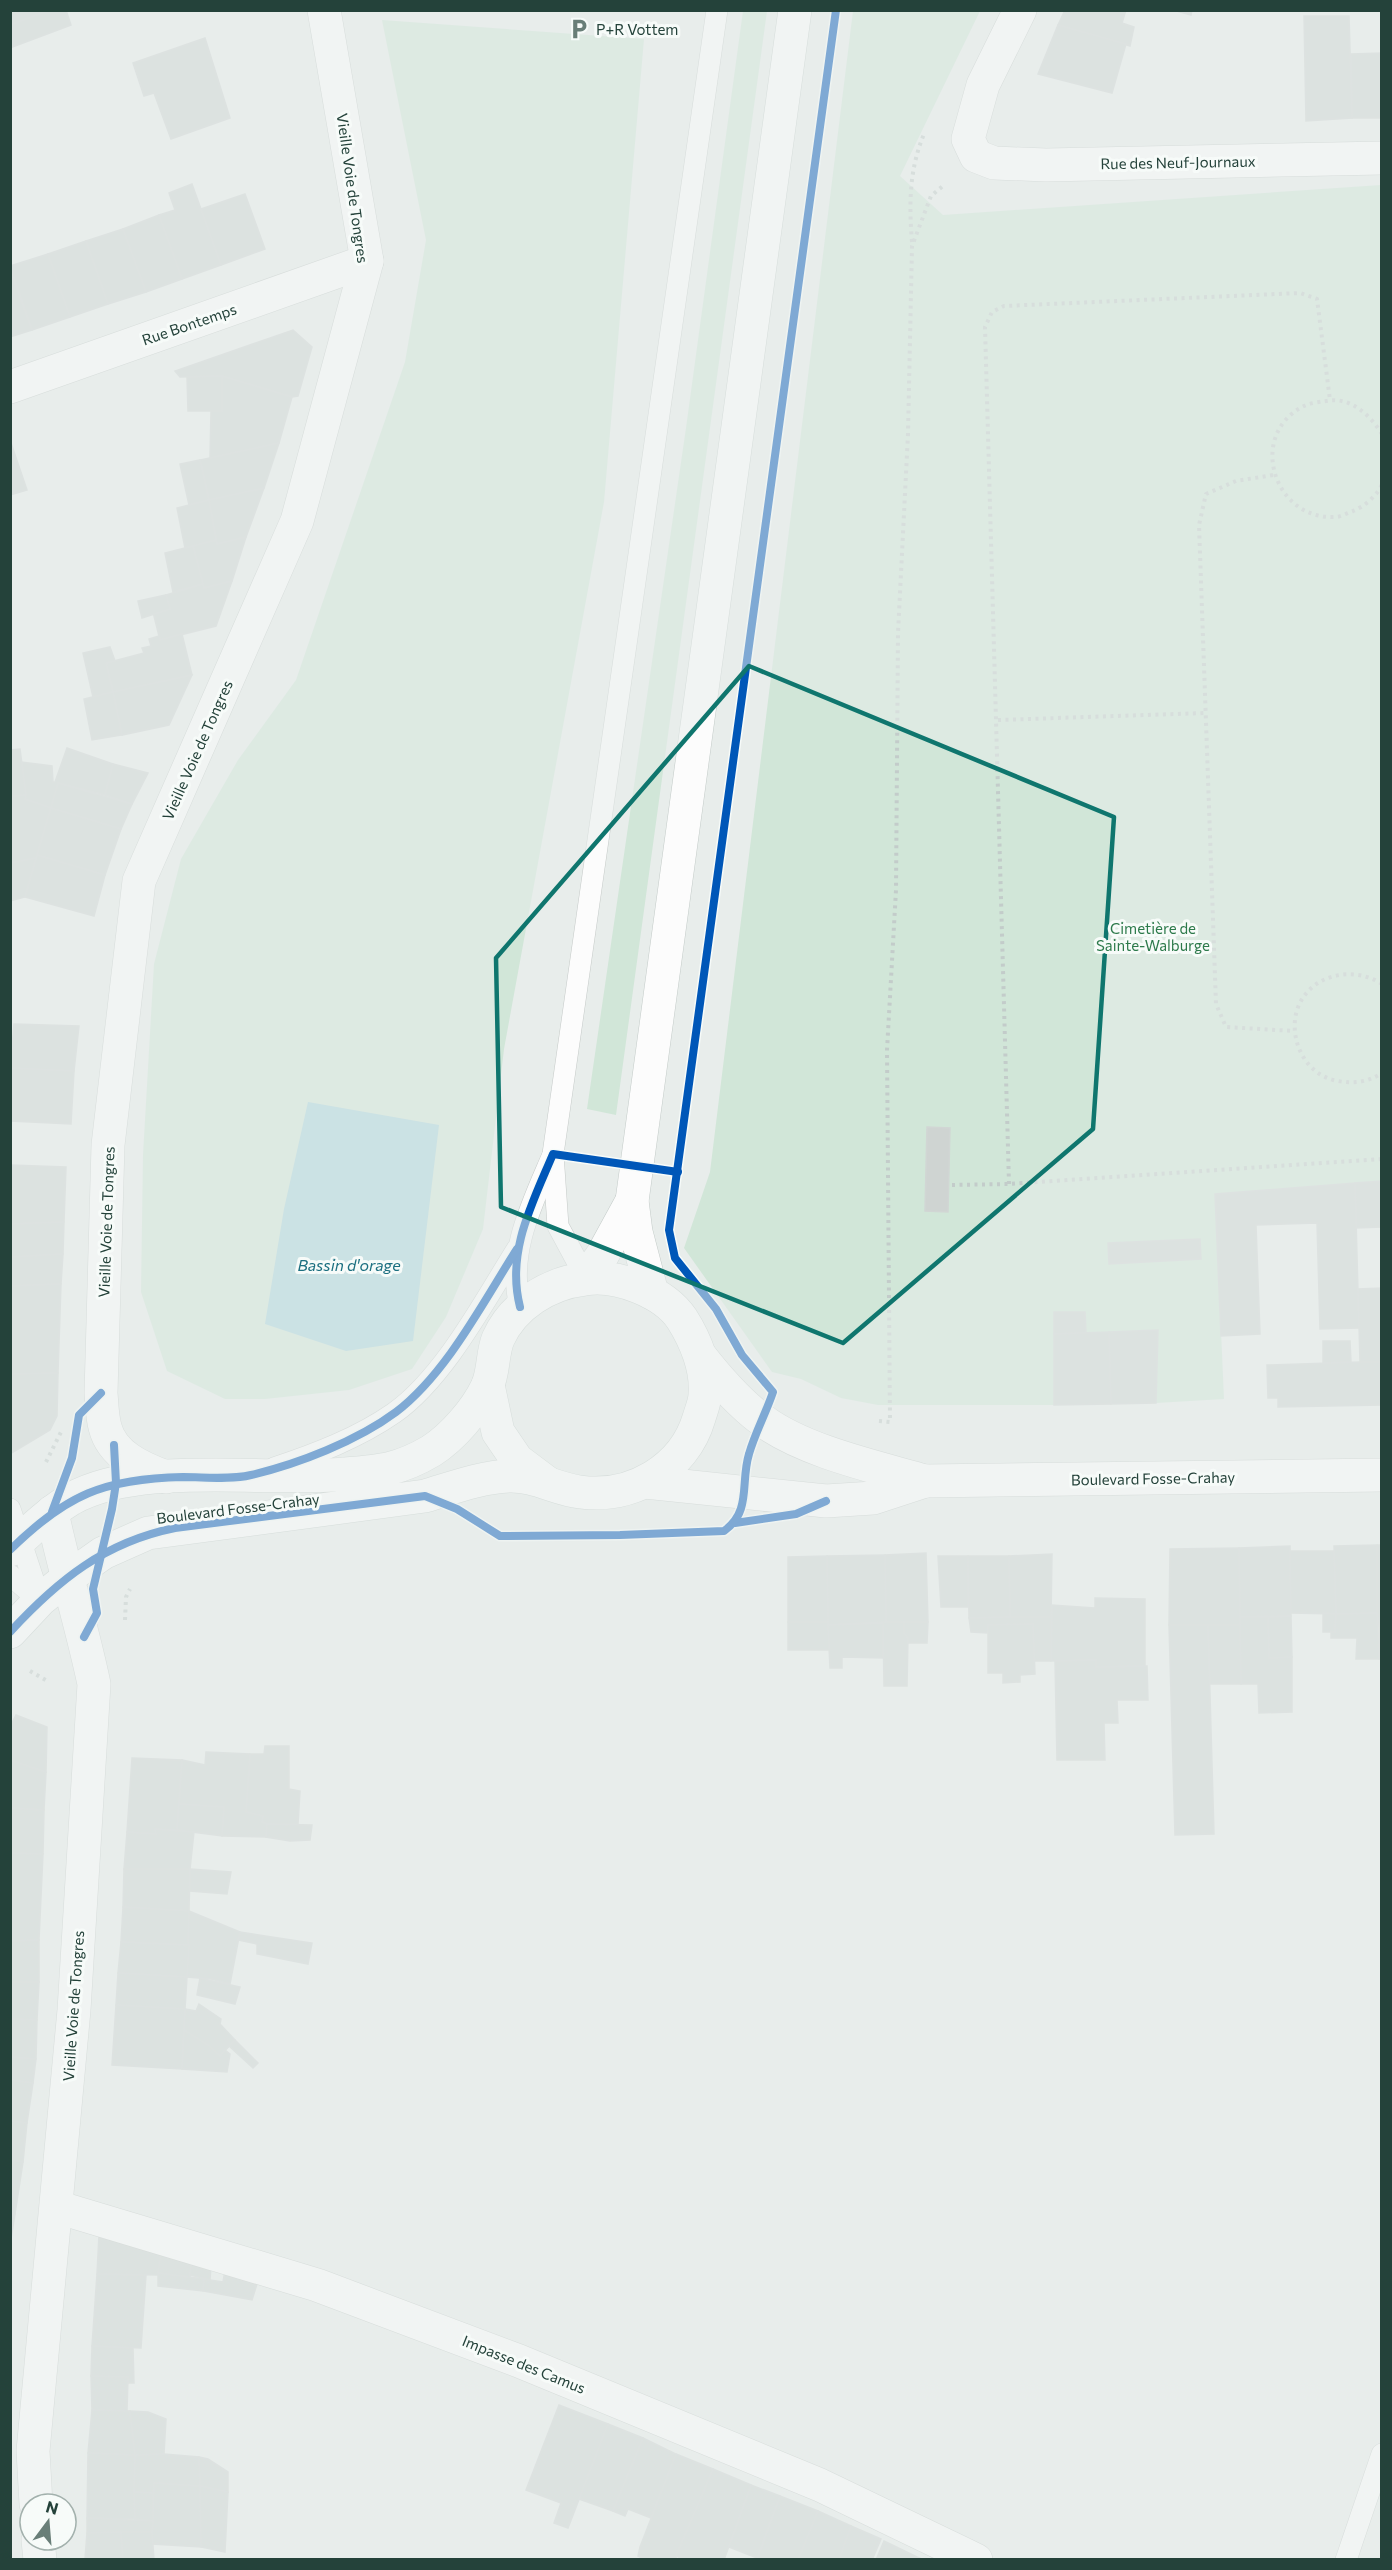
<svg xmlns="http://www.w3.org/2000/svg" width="1392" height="2570" viewBox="0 0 1392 2570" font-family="Commissioner,sans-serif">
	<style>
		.green { fill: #d1e6d8; fill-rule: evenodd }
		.water { fill: #a9d4db }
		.building { fill: #cfd4d2; stroke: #d1d6d4; stroke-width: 1.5 }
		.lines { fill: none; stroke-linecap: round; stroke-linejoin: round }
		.service-casing { stroke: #c5cac8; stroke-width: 22 }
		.minor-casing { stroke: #c5cac8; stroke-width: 34 }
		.tertiary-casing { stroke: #c5cac8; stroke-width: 34 }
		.secondary-casing { stroke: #c3cbc8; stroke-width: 34 }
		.path { stroke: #c3ccca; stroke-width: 4; stroke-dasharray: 3 4.5; stroke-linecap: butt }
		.service { stroke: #fcfcfc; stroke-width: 21 }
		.minor { stroke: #fcfcfc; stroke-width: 33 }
		.tertiary { stroke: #fcfcfc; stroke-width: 33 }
		.secondary { stroke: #fcfcfc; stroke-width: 33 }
		.cycleway-casing { stroke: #f7fbf9; stroke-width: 11 }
		.cycleway { stroke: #0057b8; stroke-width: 8 }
		.marked { fill: none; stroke: #0f766e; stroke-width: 4.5; stroke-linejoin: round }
		.labels { text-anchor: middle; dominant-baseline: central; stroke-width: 6; stroke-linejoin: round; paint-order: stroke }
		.poi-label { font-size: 15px; fill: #24423a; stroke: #f7fbf9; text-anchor: start }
		.street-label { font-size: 15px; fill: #24423a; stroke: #f7fbf9 }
		.park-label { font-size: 15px; fill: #2d7a4b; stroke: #f7fbf9 }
		.water-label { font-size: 16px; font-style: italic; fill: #1c6f80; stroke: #f7fbf9 }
	</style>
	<rect width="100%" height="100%" fill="#e8edeb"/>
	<g class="green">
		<path d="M743 11H767L616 1115 587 1109 686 428Z"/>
		<path d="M853 11H980L900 176 943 215 1381 185V1181L1215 1194 1224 1399 1156 1403 1086 1333 1085 1312H1054V1405H878L841 1398 801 1379 772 1372 684 1248 710 1172ZM1200 1239 1201 1259 1109 1263 1108 1243Z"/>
		<path d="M382 20 644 39 604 502 504 1049 483 1229 446 1317 412 1369 349 1390 265 1399H225L167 1371 141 1292 143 1155 154 964 181 859 238 760 296 680 405 362 426 240Z"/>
	</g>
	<path class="water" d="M308 1102 439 1125 413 1341 346 1351 265 1324 284 1209Z"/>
	<g class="building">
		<path d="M10 10H50L10 25Z"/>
		<path d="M50 10H66L71 25 10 48V25Z"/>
		<path d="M1065 10H1126L1122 23 1134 27 1130 46 1058 25Z"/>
		<path d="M1173 10H1192L1191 15Z"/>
		<path d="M1304 16H1349L1352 118 1306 121Z"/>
		<path d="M1058 25 1126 44 1112 93 1038 74Z"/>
		<path d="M205 38 230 118 171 139 154 93 144 96 133 63Z"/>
		<path d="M1382 53V118H1352L1351 54Z"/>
		<path d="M192 184 221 265 182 279 159 215 175 210 169 193Z"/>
		<path d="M245 194 265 249 221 265 201 209Z"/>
		<path d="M159 215 182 279 146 292 123 229Z"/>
		<path d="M123 229 146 292 108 304 86 241Z"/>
		<path d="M86 241 108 304 70 317 48 254Z"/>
		<path d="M48 254 70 317 32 330 10 266Z"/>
		<path d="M10 270 32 330 10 337Z"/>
		<path d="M293 330 312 347 298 396 292 397 222 376 180 377 175 371Z"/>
		<path d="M222 376 292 397 279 443 210 458 211 411H222Z"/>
		<path d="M222 376V411H188L187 377Z"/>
		<path d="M10 440 27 490 10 495Z"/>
		<path d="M279 443 264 488 209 500 200 460Z"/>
		<path d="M200 460 209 500 189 505 180 464Z"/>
		<path d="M264 488 246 537 217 544 209 500Z"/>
		<path d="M209 500 216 540 185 548 177 508Z"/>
		<path d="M246 537 232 581 204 588 193 546 216 540 217 544Z"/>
		<path d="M193 546 203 584 173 592 165 553Z"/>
		<path d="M232 581 216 626 160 640 153 612 170 609 166 595 203 584 204 588Z"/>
		<path d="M166 595 170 609 142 618 138 601Z"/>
		<path d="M182 634 192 675 113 692 106 663 144 653 142 648 151 646 149 639 159 636 160 640Z"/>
		<path d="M110 647 115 661 106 663 113 692 93 697 83 653Z"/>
		<path d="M192 675 169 725 122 735 113 692Z"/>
		<path d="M113 692 122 735 92 740 84 699Z"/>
		<path d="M67 748 113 764 105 795 58 783 51 808 25 799 22 762 52 766 53 782H55Z"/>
		<path d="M20 749 26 795 10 797V750Z"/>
		<path d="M113 764 148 773 132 804 105 795Z"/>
		<path d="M58 783 132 804 121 829 51 808Z"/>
		<path d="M26 795 25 799 51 808 36 858 10 863V806L13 796Z"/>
		<path d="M51 808 121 829 105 875 37 855Z"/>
		<path d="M37 855 105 875 94 916 25 897Z"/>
		<path d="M36 858 25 897 10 901V863Z"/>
		<path d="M14 1024 79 1026 74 1071 10 1068Z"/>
		<path d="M10 1068 74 1071 71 1124 10 1121Z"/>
		<path d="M927 1127 950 1128 948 1212 925 1211Z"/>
		<path d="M10 1165 66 1167 64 1222 10 1224Z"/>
		<path d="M1382 1181V1227L1356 1228 1355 1183Z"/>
		<path d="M1355 1183 1359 1328 1320 1329 1317 1223 1256 1225 1260 1334 1221 1336 1215 1194Z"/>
		<path d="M64 1222 63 1254 10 1257V1224Z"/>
		<path d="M1200 1239 1201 1259 1109 1264 1108 1243Z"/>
		<path d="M63 1254 61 1284 10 1286V1257Z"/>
		<path d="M61 1284 58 1373 10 1374V1286Z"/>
		<path d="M1382 1288V1362H1360L1358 1289Z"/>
		<path d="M1054 1312H1085L1086 1333 1054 1334Z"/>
		<path d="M1158 1330 1156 1403 1111 1404 1109 1332Z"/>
		<path d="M1109 1332 1111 1404 1054 1405V1334Z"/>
		<path d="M1323 1341H1350L1351 1362 1323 1363Z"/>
		<path d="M1360 1362H1382V1405L1278 1407V1398H1268L1267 1365Z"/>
		<path d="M58 1373 57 1416 50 1430 10 1454V1374Z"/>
		<path d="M1377 1545V1613L1336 1614 1334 1546Z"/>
		<path d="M1377 1545H1382V1626H1379L1377 1613Z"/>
		<path d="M1290 1546 1291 1616 1240 1617 1239 1548Z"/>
		<path d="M1239 1548 1240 1625H1169L1170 1549Z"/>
		<path d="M1290 1551H1334L1336 1614 1291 1613Z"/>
		<path d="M926 1553 928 1622H886L885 1555Z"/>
		<path d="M1052 1554 1051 1617H1010L1009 1556Z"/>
		<path d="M885 1555 886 1622 828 1625 827 1556Z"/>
		<path d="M827 1556 828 1622H788V1557Z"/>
		<path d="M938 1556H968V1607H941Z"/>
		<path d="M968 1556H1009L1010 1617 969 1618Z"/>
		<path d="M1095 1598 1145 1599V1666L1096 1667V1660L1051 1661 1052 1605 1095 1608Z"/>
		<path d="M1323 1613 1336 1614 1335 1632H1323Z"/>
		<path d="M1377 1613 1379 1659H1356L1357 1638H1331V1632H1335L1336 1614Z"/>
		<path d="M1291 1616 1292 1657 1269 1658 1268 1617Z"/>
		<path d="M1010 1617H1051V1661H1034L1033 1624 988 1625 987 1633 971 1632 969 1618Z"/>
		<path d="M1240 1617H1268L1269 1658 1292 1657V1712L1259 1713 1258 1684H1241Z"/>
		<path d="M788 1622H828L830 1650H788Z"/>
		<path d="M886 1622H904V1633L908 1638 907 1686H884L883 1623Z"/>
		<path d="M904 1622H928L927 1643H908V1638L904 1633Z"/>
		<path d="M883 1623V1658L842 1657V1668H830L828 1625Z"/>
		<path d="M1033 1624 1035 1674 1020 1675V1682L1003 1683V1673H988V1625Z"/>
		<path d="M1169 1625H1208L1214 1834 1175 1835Z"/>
		<path d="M1208 1625H1240L1241 1684H1210Z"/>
		<rect x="1379" y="1626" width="3" height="33"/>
		<path d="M1096 1660V1667L1147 1666 1148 1700H1117L1118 1723H1104L1105 1760H1057L1055 1661Z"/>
		<path d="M16 1715 47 1727 46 1772 10 1760V1727Z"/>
		<path d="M265 1746H289V1789L300 1791 298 1824H267L262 1822 263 1816 246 1812 250 1754H264Z"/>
		<path d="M206 1752 250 1754 246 1812 263 1816 262 1822 267 1824 266 1837 222 1836 224 1807 179 1804 182 1760 205 1765Z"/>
		<path d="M132 1758 182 1760 177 1830 155 1829 156 1834 127 1832Z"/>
		<path d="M10 1760 46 1772 44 1810 10 1808Z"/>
		<path d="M179 1804 224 1807 222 1836 177 1830Z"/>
		<path d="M10 1808 44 1810 43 1854 10 1853Z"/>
		<path d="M267 1824 312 1825 310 1840 290 1841 266 1837Z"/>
		<path d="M155 1829 194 1832 190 1869H124L127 1832 156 1834Z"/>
		<path d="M10 1853 43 1854 39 1940 10 1941Z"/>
		<path d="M124 1869H190L189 1911 123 1907Z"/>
		<path d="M190 1869 231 1872 227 1894 190 1891Z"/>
		<path d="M123 1907 189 1911V1945L121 1942Z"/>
		<path d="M189 1911 240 1932 230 1984 211 1979 187 1977Z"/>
		<path d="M240 1932 312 1943 308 1964 257 1954V1944L238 1940Z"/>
		<path d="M39 1940V1982H10V1941Z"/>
		<path d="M121 1942 189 1945 187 1977 118 1973Z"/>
		<path d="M118 1973 187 1977 185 2009 116 2005Z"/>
		<path d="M200 1978 240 1987 235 2004 197 1995Z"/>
		<path d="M10 1982H39L37 2020 10 2019Z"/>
		<path d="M199 2004 221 2019 220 2024 235 2040 220 2056 208 2045 184 2030 185 2009 196 2011Z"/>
		<path d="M116 2005 185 2009 182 2069 112 2065Z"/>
		<path d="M10 2019 37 2020 36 2059 10 2057Z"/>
		<path d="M184 2030 208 2045 220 2056 225 2050 230 2054 227 2072 182 2069Z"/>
		<path d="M235 2040 258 2063 253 2068 229 2046Z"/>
		<path d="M10 2057 36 2059 33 2083 10 2080Z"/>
		<path d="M10 2080 33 2083 27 2123 10 2121Z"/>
		<path d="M10 2121 27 2123 23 2162 10 2160Z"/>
		<path d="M10 2160 23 2162 15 2214H10Z"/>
		<path d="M10 2214H15L10 2245Z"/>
		<path d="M99 2235 161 2252 158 2275 97 2274Z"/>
		<path d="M161 2252 191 2264 190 2277 158 2273Z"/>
		<path d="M191 2264 211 2266 210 2280 190 2275Z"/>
		<path d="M225 2270 257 2284 252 2300 203 2291 204 2279 223 2282Z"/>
		<path d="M158 2273 204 2279 203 2291 158 2286Z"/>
		<path d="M97 2274 146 2275 141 2348 92 2346Z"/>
		<path d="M92 2346 133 2348 134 2383H128V2377L91 2376Z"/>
		<path d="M91 2376 128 2377 127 2411 92 2410Z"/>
		<path d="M559 2405 608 2424 568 2528 554 2523 561 2503 526 2490Z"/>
		<path d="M92 2410 130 2411 135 2455 88 2453Z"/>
		<path d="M130 2411 148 2412 166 2419 164 2454 135 2455Z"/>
		<path d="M608 2424 643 2438 613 2511 579 2499Z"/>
		<path d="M643 2438 676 2454 651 2518 628 2509 625 2516 613 2511Z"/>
		<path d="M88 2453 135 2455V2519L87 2518Z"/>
		<path d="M164 2454 199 2457 200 2486 154 2483 153 2493 134 2492 135 2455Z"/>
		<path d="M676 2454 713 2469 675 2560H646L638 2556 640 2547Z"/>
		<path d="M199 2457 208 2459 228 2472V2492L200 2486Z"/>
		<path d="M713 2469 751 2485 724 2560H684L676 2556Z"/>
		<path d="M154 2483 200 2486 201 2547 152 2544Z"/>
		<path d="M751 2485 780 2496 757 2558 729 2547Z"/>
		<path d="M200 2486 228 2492 225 2552 201 2547Z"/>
		<path d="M134 2492 153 2493V2521L135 2519Z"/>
		<path d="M780 2496 818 2511 798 2560H757Z"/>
		<path d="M818 2511 851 2526 839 2560H798Z"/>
		<path d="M87 2518 153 2521 152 2532 87 2533Z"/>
		<path d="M851 2526 881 2539 872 2560H839Z"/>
		<path d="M121 2532 123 2557 85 2559 87 2533Z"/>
		<path d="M121 2532H152L154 2560H123Z"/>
		<path d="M884 2541 917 2557 924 2560H876Z"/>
		<path d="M123 2557V2560L85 2559Z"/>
	</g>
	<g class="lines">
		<defs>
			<g id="service">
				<path d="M586 1278 558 1226 553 1154 717 10"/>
				<path d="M520 1307C507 1253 531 1206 552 1157"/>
				<path d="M274 1468C316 1454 358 1438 394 1413 444 1378 485 1300 517 1249"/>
				<path d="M10 1509 40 1600"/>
				<path d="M10 1575 39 1600"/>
				<path d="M1346 2560 1382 2454"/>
			</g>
			<g id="minor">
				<path d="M1020 10 983 85 968 139 976 156 994 163 1046 165 1382 158"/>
				<path d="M10 387 367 261"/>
				<path d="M166 1477C141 1468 112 1455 105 1427 102 1416 102 1404 101 1393L108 1145 139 881 297 521 367 261 324 10"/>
				<path d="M57 2207 317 2285 519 2361 820 2485 976 2560"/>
				<path d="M36 2504 33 2451 74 2010 94 1684C82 1626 64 1570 52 1512"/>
				<path d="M38 2540 40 2560"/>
			</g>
			<g id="tertiary">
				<path d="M701 1357C719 1380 738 1402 762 1420 803 1451 876 1467 925 1481L1382 1475"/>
				<path d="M645 1482 826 1501 873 1498 925 1481"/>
			</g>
			<g id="secondary">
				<path d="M586 1278 603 1254 632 1201"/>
				<path d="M652 1293 636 1232 632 1201 795 10"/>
				<path d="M488 1385 498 1432 517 1460 545 1481"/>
				<path d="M10 1550C29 1531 48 1513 71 1499 141 1460 264 1482 344 1474 380 1471 399 1470 431 1451 453 1437 476 1410 487 1387 494 1372 492 1354 498 1339 513 1305 549 1283 585 1279 617 1274 664 1292 682 1319 696 1341 707 1369 705 1394 705 1402 701 1411 699 1418 684 1469 632 1499 580 1492 556 1489 534 1475 509 1476 481 1477 452 1488 425 1496L148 1533 103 1553 66 1579 40 1600 10 1632"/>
			</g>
		</defs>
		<use href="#service" class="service-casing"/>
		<use href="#minor" class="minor-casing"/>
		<use href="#tertiary" class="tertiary-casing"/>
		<use href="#secondary" class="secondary-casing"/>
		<g class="path">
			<path d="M912 242C909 204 909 170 924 134"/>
			<path d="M1382 434C1370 415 1350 396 1326 401 1319 402 1310 403 1304 406 1247 434 1273 520 1335 517 1341 517 1347 513 1353 511 1364 507 1378 495 1382 484"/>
			<path d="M1273 475 1236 481 1206 494 1199 525 1216 1004 1226 1027 1294 1031"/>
			<path d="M998 720 1205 713"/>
			<path d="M1382 984C1353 965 1309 974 1297 1010 1288 1040 1306 1076 1338 1081 1354 1084 1368 1082 1382 1073"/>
			<path d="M1009 1184 985 327 992 312 1004 306 1300 293 1317 299 1330 400"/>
			<path d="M952 1185 1009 1184 1382 1159"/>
			<path d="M879 1421 890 1422 887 1050 896 890 898 633 908 434 912 246 931 196 944 185"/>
			<path d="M46 1462 61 1432"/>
			<path d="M125 1620 126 1597 130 1589"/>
			<path d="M30 1671 49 1682"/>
		</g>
		<use href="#service" class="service"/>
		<use href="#minor" class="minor"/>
		<use href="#tertiary" class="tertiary"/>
		<use href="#secondary" class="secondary"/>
		<defs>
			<g id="cycleway">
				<path d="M520 1307C506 1252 532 1204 553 1154L678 1172"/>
				<path d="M52 1512 72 1458 79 1415 101 1393"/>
				<path d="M735 1523 796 1514 826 1501"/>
				<path d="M10 1550C67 1494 104 1479 183 1477 205 1477 230 1480 251 1475 298 1464 357 1441 396 1412 447 1373 483 1302 517 1249"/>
				<path d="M10 1632C58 1580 105 1542 175 1528L425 1496 457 1509 500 1536 620 1535 724 1531C752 1511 740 1483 749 1454 755 1433 766 1413 773 1392L742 1355 716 1309 675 1258 669 1230 836 10"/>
				<path d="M84 1637 97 1613 93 1589 112 1509 116 1483 114 1445"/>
			</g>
		</defs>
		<use href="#cycleway" class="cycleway-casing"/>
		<use href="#cycleway" class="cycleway"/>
	</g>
	<path d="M0 0H1392V2570H0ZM749 666 1114 817 1093 1129 843 1343 501 1207 496 958Z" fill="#e8edeb" fill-opacity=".55" fill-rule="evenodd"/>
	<path class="marked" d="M749 666 1114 817 1093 1129 843 1343 501 1207 496 958Z"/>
	<defs>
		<symbol id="parking-bare" viewBox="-9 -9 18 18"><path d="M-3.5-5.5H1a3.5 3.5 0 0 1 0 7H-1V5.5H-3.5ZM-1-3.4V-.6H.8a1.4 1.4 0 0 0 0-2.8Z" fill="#697e78" stroke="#f7fbf9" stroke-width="2.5" paint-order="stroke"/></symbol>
	</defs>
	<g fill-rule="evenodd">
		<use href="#parking-bare" x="564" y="14" width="30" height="30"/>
	</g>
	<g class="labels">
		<g class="poi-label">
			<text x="596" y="29">P+R Vottem</text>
		</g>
		<g class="street-label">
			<text transform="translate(1178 162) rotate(-1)">Rue des Neuf-Journaux</text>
			<text transform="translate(353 188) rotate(82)">Vieille Voie de Tongres</text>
			<text transform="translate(189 324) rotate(-19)">Rue Bontemps</text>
			<text transform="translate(197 750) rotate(-66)">Vieille Voie de Tongres</text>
			<text transform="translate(106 1222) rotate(-88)">Vieille Voie de Tongres</text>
			<text transform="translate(1153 1478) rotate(-1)">Boulevard Fosse-Crahay</text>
			<text transform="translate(238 1508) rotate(-7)">Boulevard Fosse-Crahay</text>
			<text transform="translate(73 2006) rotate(-86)">Vieille Voie de Tongres</text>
			<text transform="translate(524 2364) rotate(22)">Impasse des Camus</text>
		</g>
		<g class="park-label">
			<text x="1153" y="928">Cimetière de<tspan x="1153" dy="17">Sainte-Walburge</tspan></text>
		</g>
		<g class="water-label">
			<text x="349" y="1264">Bassin d'orage</text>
		</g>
	</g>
	<rect width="1392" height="2570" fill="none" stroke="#24423a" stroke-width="24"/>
	<g transform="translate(48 2522) rotate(16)"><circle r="28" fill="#f7fbf9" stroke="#a3b1ad" stroke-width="1.5"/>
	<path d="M0-4.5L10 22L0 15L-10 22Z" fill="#697e78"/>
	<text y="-9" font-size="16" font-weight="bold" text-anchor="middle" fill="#24423a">N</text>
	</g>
</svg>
